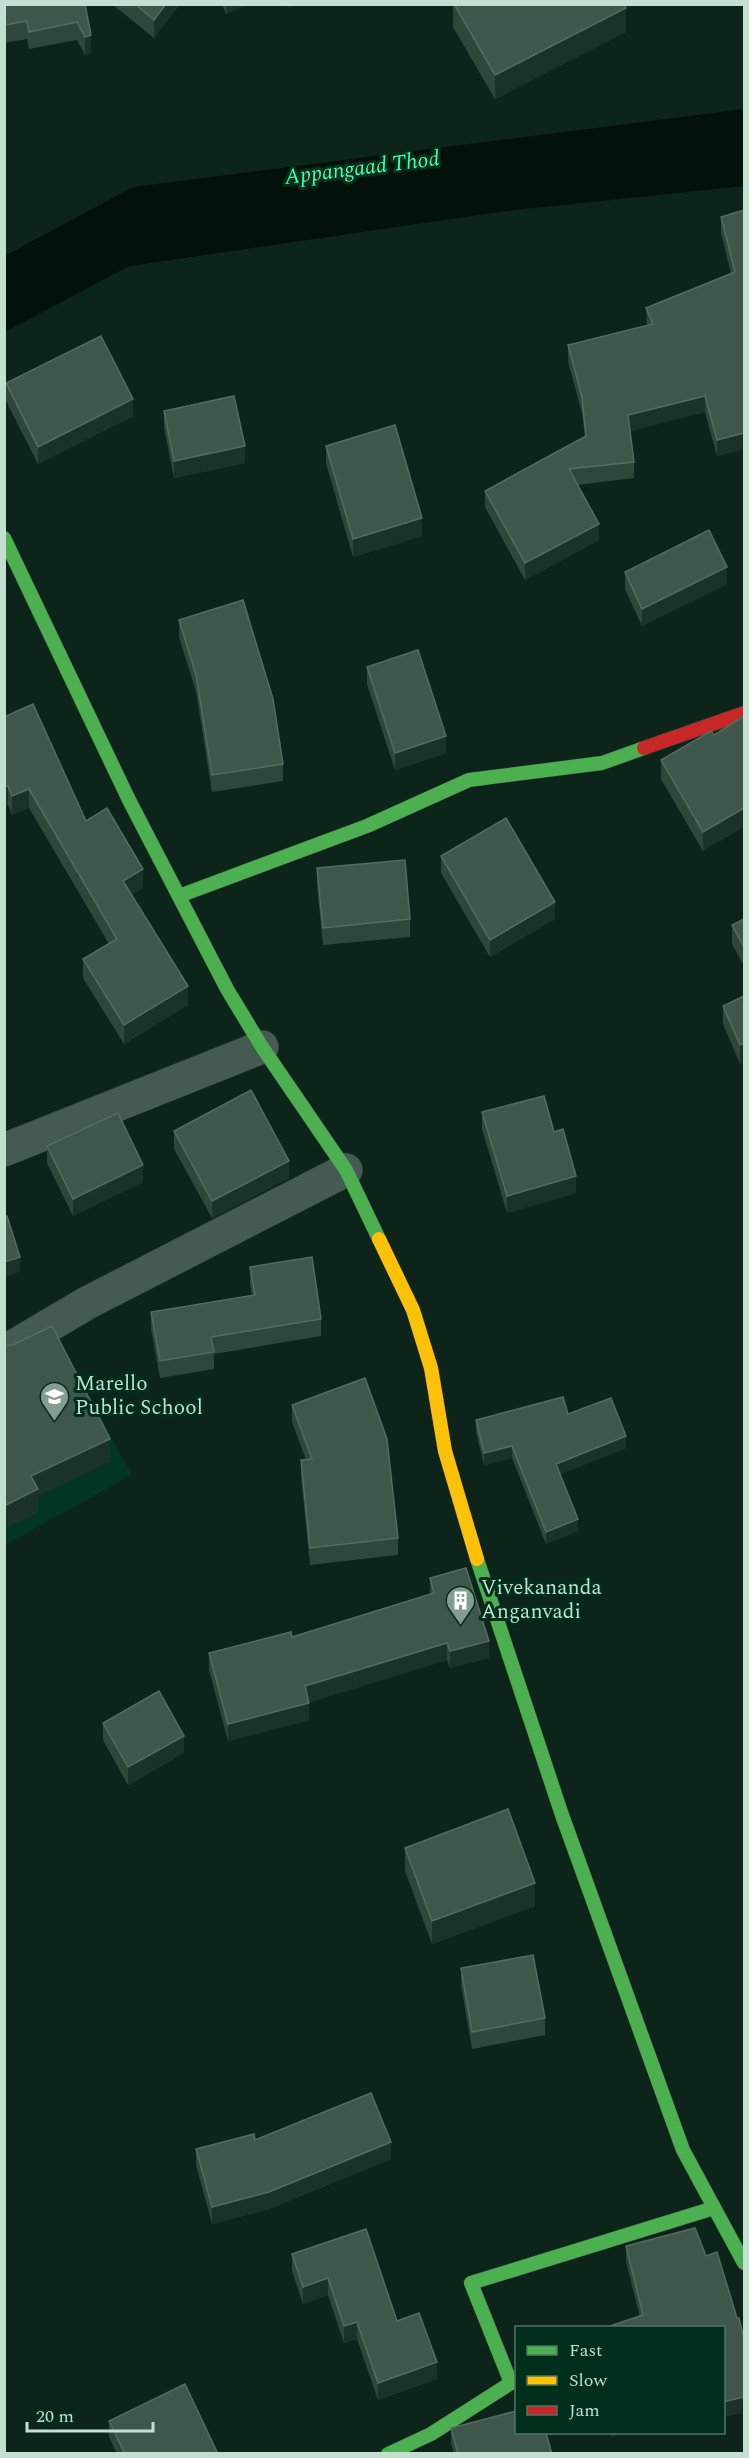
<svg xmlns="http://www.w3.org/2000/svg" width="749" height="2458" viewBox="0 0 749 2458" font-family="Spectral,serif">
	<style>
		.built { fill: #023621 }
		.water { fill: #021109 }
		.lines { fill: none; stroke-linecap: round; stroke-linejoin: round }
		.street-casing { stroke: #2e4037; stroke-width: 34 }
		.fast-casing { stroke: #2e4037; stroke-width: 15 }
		.slow-casing { stroke: #2e4037; stroke-width: 15 }
		.jam-casing { stroke: #2e4037; stroke-width: 15 }
		.street { stroke: #455a50; stroke-width: 33 }
		.fast { stroke: #4caf50; stroke-width: 14 }
		.slow { stroke: #ffc107; stroke-width: 14 }
		.jam { stroke: #c62828; stroke-width: 14 }
		.wall { fill: #2f463b }
		.shaded-wall { fill: #1a3227 }
		.building { fill: #3f574b; stroke: #546c60; stroke-width: 1.5 }
		.labels { text-anchor: middle; dominant-baseline: central; stroke-width: 6; stroke-linejoin: round; paint-order: stroke }
		.poi-label { font-size: 21px; fill: #c3dfcf; stroke: #012f1c; text-anchor: start }
		.water-label { font-size: 22px; font-style: italic; fill: #3ffead; stroke: #012f1c }
	</style>
	<rect width="100%" height="100%" fill="#0c241a"/>
	<path class="built" d="M58 1337 132 1475 5 1545V1367Z"/>
	<path class="water" d="M744 109V186L506 211 129 266 5 332V256L133 187Z"/>
	<g class="lines">
		<defs>
			<g id="street">
				<path d="M4 1150 262 1047"/>
				<path d="M4 1352 87 1303 346 1170"/>
			</g>
			<g id="fast">
				<path d="M4 538 129 800 227 989 262 1047 346 1170 379 1239"/>
				<path d="M179 896 367 826 469 780 602 763 644 748"/>
				<path d="M477 1559 562 1815 683 2150 744 2263"/>
				<path d="M388 2454 431 2434 511 2383 471 2283 714 2208"/>
			</g>
			<path id="slow" d="M379 1239 413 1310 431 1368 445 1451 477 1559"/>
			<path id="jam" d="M644 748 744 713"/>
		</defs>
		<use href="#street" class="street-casing"/>
		<use href="#fast" class="fast-casing"/>
		<use href="#slow" class="slow-casing"/>
		<use href="#jam" class="jam-casing"/>
		<use href="#street" class="street"/>
		<use href="#fast" class="fast"/>
		<use href="#slow" class="slow"/>
		<use href="#jam" class="jam"/>
	</g>
	<g class="wall">
		<path d="M4 4H85L91 53 85 55 77 40 29 49 27 39 4 43Z"/>
		<path d="M112 4H180L154 38Z"/>
		<path d="M222 4H248L226 14Z"/>
		<path d="M453 4H624L626 32 495 99 453 27Z"/>
		<path d="M744 210V449L717 456 705 412 630 431 634 462V478L578 485 599 540 525 580 485 507V491L585 437 582 413 568 362V345L647 326 646 308 731 273 721 233V217Z"/>
		<path d="M6 383 133 416 38 464 6 401Z"/>
		<path d="M164 411 245 463 174 478 164 428Z"/>
		<path d="M326 446 422 536 353 557 326 463Z"/>
		<path d="M625 572 727 584 642 626 625 589Z"/>
		<path d="M179 620 283 764V781L212 792 196 692 179 637Z"/>
		<path d="M367 667 446 753 395 770 367 684Z"/>
		<path d="M4 717 86 821 143 888 131 895 188 1005 124 1044 83 978V959L109 944 29 808 12 815 8 805 4 806Z"/>
		<path d="M714 735 703 851 661 779V760Z"/>
		<path d="M441 856 555 919 490 957 441 873Z"/>
		<path d="M317 868 410 919V937L323 945 317 886Z"/>
		<path d="M744 919V966L732 944V925Z"/>
		<path d="M744 996V1062L740 1064 723 1024V1006Z"/>
		<path d="M482 1112 576 1193 507 1213 482 1129Z"/>
		<path d="M174 1131 289 1178 212 1218 174 1149Z"/>
		<path d="M47 1146 143 1182 73 1216 47 1163Z"/>
		<path d="M250 1267 321 1319V1336L214 1354V1369L160 1378 151 1329V1312L252 1295 250 1284Z"/>
		<path d="M292 1405 398 1538V1555L310 1565 301 1477V1460H306L292 1422Z"/>
		<path d="M568 1414 626 1448 560 1474 578 1531 546 1544 512 1458 484 1465 476 1432V1420Z"/>
		<path d="M430 1578 489 1658 450 1668 447 1660 309 1702V1720L228 1741 209 1670V1653L292 1637 430 1595Z"/>
		<path d="M103 1723 184 1753 128 1785 103 1740Z"/>
		<path d="M405 1848 535 1906 432 1944 405 1871Z"/>
		<path d="M461 1968 545 2018V2035L472 2049 461 1985Z"/>
		<path d="M196 2149 391 2159 269 2209 212 2224 196 2165Z"/>
		<path d="M626 2246 706 2256 723 2328 640 2317 626 2262Z"/>
		<path d="M292 2254 397 2321 437 2379 378 2400 357 2339 344 2343 328 2295 303 2304 292 2271Z"/>
		<path d="M109 2421 218 2454H117L109 2437Z"/>
		<path d="M451 2428 552 2454H454L451 2443Z"/>
	</g>
	<g class="shaded-wall">
		<path d="M166 4H180L154 38V20Z"/>
		<path d="M226 4H248L226 14Z"/>
		<path d="M287 4H301L287 8Z"/>
		<path d="M626 8V32L495 99V75Z"/>
		<path d="M91 35V53L85 55V37Z"/>
		<path d="M705 396V412L628 432V415Z"/>
		<path d="M133 399V416L38 464V447Z"/>
		<path d="M744 433V449L717 456V440Z"/>
		<path d="M245 446V463L174 478V461Z"/>
		<path d="M422 518V536L353 557V539Z"/>
		<path d="M599 524V540L525 580V563Z"/>
		<path d="M727 567V584L642 626V609Z"/>
		<path d="M446 736V753L395 770V753Z"/>
		<path d="M8 786V805L4 806V787Z"/>
		<path d="M29 789V808L12 815V796Z"/>
		<path d="M744 808V827L703 851V832Z"/>
		<path d="M143 869V888L123 900V881Z"/>
		<path d="M555 902V919L490 957V940Z"/>
		<path d="M188 986V1005L124 1044V1025Z"/>
		<path d="M744 1043V1062L740 1064V1045Z"/>
		<path d="M289 1161V1178L212 1218V1201Z"/>
		<path d="M143 1165V1182L73 1216V1199Z"/>
		<path d="M576 1176V1193L507 1213V1196Z"/>
		<path d="M20 1257V1272L4 1277V1262Z"/>
		<path d="M626 1436V1448L556 1476V1464Z"/>
		<path d="M110 1439V1462L38 1496V1513L4 1529V1506L31 1476Z"/>
		<path d="M512 1446V1458L484 1465V1453Z"/>
		<path d="M578 1519V1531L546 1544V1532Z"/>
		<path d="M489 1641V1658L450 1668V1651Z"/>
		<path d="M447 1643V1660L305 1704V1686Z"/>
		<path d="M309 1703V1720L228 1741V1724Z"/>
		<path d="M184 1736V1753L128 1785V1767Z"/>
		<path d="M535 1883V1906L432 1944V1921Z"/>
		<path d="M391 2142V2159L269 2209 212 2224V2207Z"/>
		<path d="M328 2278V2295L303 2304V2287Z"/>
		<path d="M357 2322V2339L344 2343V2326Z"/>
		<path d="M437 2362V2379L378 2400V2383Z"/>
		<path d="M744 2397V2413L723 2417V2402Z"/>
		<path d="M611 2433H627L611 2437Z"/>
	</g>
	<g class="building">
		<path d="M4 4H85L91 35 85 37 77 22 29 32 27 21 4 25Z"/>
		<path d="M135 4H166L154 20Z"/>
		<path d="M454 4H624L626 8 495 75Z"/>
		<path d="M744 210V433L717 440 705 396 628 415 634 462 569 469 599 524 525 563 485 491 586 436 582 397 568 345 653 324 646 308 735 272 721 217Z"/>
		<path d="M101 336 133 399 38 447 6 383Z"/>
		<path d="M234 396 245 446 174 461 164 411Z"/>
		<path d="M395 425 422 518 353 539 326 446Z"/>
		<path d="M709 530 727 567 642 609 625 572Z"/>
		<path d="M243 600 273 699 283 764 212 775 196 675 179 620Z"/>
		<path d="M418 650 446 736 395 753 367 667Z"/>
		<path d="M33 704 86 821 107 808 143 869 123 881 188 986 124 1025 83 959 117 939 29 789 12 796 8 786 4 787V717Z"/>
		<path d="M744 716V808L703 832 661 760 711 731 714 735Z"/>
		<path d="M506 818 555 902 490 940 441 856Z"/>
		<path d="M405 860 410 919 323 928 317 868Z"/>
		<path d="M744 919V947L732 925Z"/>
		<path d="M744 996V1043L740 1045 723 1006Z"/>
		<path d="M251 1090 289 1161 212 1201 174 1131Z"/>
		<path d="M544 1096 554 1132 563 1129 576 1176 507 1196 482 1112Z"/>
		<path d="M118 1113 143 1165 73 1199 47 1146Z"/>
		<path d="M7 1216 20 1257 4 1262V1217Z"/>
		<path d="M312 1257 321 1319 211 1337 214 1352 160 1361 151 1312 255 1295 250 1267Z"/>
		<path d="M52 1326 110 1439 31 1476 38 1489 4 1506V1346L13 1345Z"/>
		<path d="M365 1378 387 1439 398 1538 310 1548 301 1460 312 1459 292 1405Z"/>
		<path d="M563 1397 568 1414 611 1398 626 1436 556 1464 578 1519 546 1532 512 1446 484 1453 476 1420Z"/>
		<path d="M466 1568 489 1641 450 1651 447 1643 305 1686 309 1703 228 1724 209 1653 291 1632 292 1637 434 1593 430 1578Z"/>
		<path d="M159 1691 184 1736 128 1767 103 1723Z"/>
		<path d="M508 1809 535 1883 432 1921 405 1848Z"/>
		<path d="M533 1955 545 2018 472 2032 461 1968Z"/>
		<path d="M371 2093 391 2142 269 2192 212 2207 196 2149 254 2134 255 2140Z"/>
		<path d="M695 2228 706 2256 717 2252 737 2318H739L744 2339V2397L723 2402V2328H604L643 2315 626 2246Z"/>
		<path d="M366 2229 397 2321 419 2313 437 2362 378 2383 357 2322 344 2326 328 2278 303 2287 292 2254Z"/>
		<path d="M185 2384 218 2454H125L109 2421Z"/>
		<path d="M516 2411V2433H546L552 2454H458L451 2428Z"/>
	</g>
	<defs>
		<symbol id="school-pin" viewBox="-11 -11 22 30"><path d="M0 17L-7.5 6A9.5 9.5 0 1 1 7.5 6Z" fill="#839e90" stroke="#012f1c"/><path d="M0-5L7-2L0 1L-7-2ZM-4 1L0 2.5L4 1V4Q0 6-4 4Z" fill="#fff"/></symbol>
		<symbol id="building-pin" viewBox="-11 -11 22 30"><path d="M0 17L-7.5 6A9.5 9.5 0 1 1 7.5 6Z" fill="#839e90" stroke="#012f1c"/><path d="M-4-6H4V6H1V3H-1V6H-4ZM-2.5-4.3h1.7v1.8h-1.7ZM.8-4.3h1.7v1.8H.8ZM-2.5-1h1.7V.8h-1.7ZM.8-1h1.7V.8H.8Z" fill="#fff"/></symbol>
	</defs>
	<g fill-rule="evenodd">
		<use href="#school-pin" x="38" y="1380" width="33" height="45"/>
		<use href="#building-pin" x="444" y="1584" width="33" height="45"/>
	</g>
	<g class="labels">
		<g class="poi-label">
			<text x="75" y="1384">Marello<tspan x="75" dy="24">Public School</tspan></text>
			<text x="481" y="1588">Vivekananda<tspan x="481" dy="24">Anganvadi</tspan></text>
		</g>
		<g class="water-label">
			<text transform="translate(362 168) rotate(-7)">Appangaad Thod</text>
		</g>
	</g>
	<rect width="749" height="2458" fill="none" stroke="#c3dfcf" stroke-width="12"/>
	<rect x="515" y="2326" width="210" height="108" fill="#012f1c" stroke="#4f7564" stroke-width="1.5"/>
	<rect x="527" y="2346" width="30" height="9" fill="#4caf50" stroke="#4f7564" stroke-width="1.5"/>
	<text x="569" y="2356" font-size="18" fill="#c3dfcf">Fast</text>
	<rect x="527" y="2376" width="30" height="9" fill="#ffc107" stroke="#4f7564" stroke-width="1.5"/>
	<text x="569" y="2386" font-size="18" fill="#c3dfcf">Slow</text>
	<rect x="527" y="2406" width="30" height="9" fill="#c62828" stroke="#4f7564" stroke-width="1.5"/>
	<text x="569" y="2416" font-size="18" fill="#c3dfcf">Jam</text>
	<path d="M27 2422v9h126v-9" fill="none" stroke="#c3dfcf" stroke-width="3"/>
	<text x="36" y="2422" font-size="18" fill="#c3dfcf" stroke="#012f1c" stroke-width="4.5" paint-order="stroke">20 m</text>
</svg>
